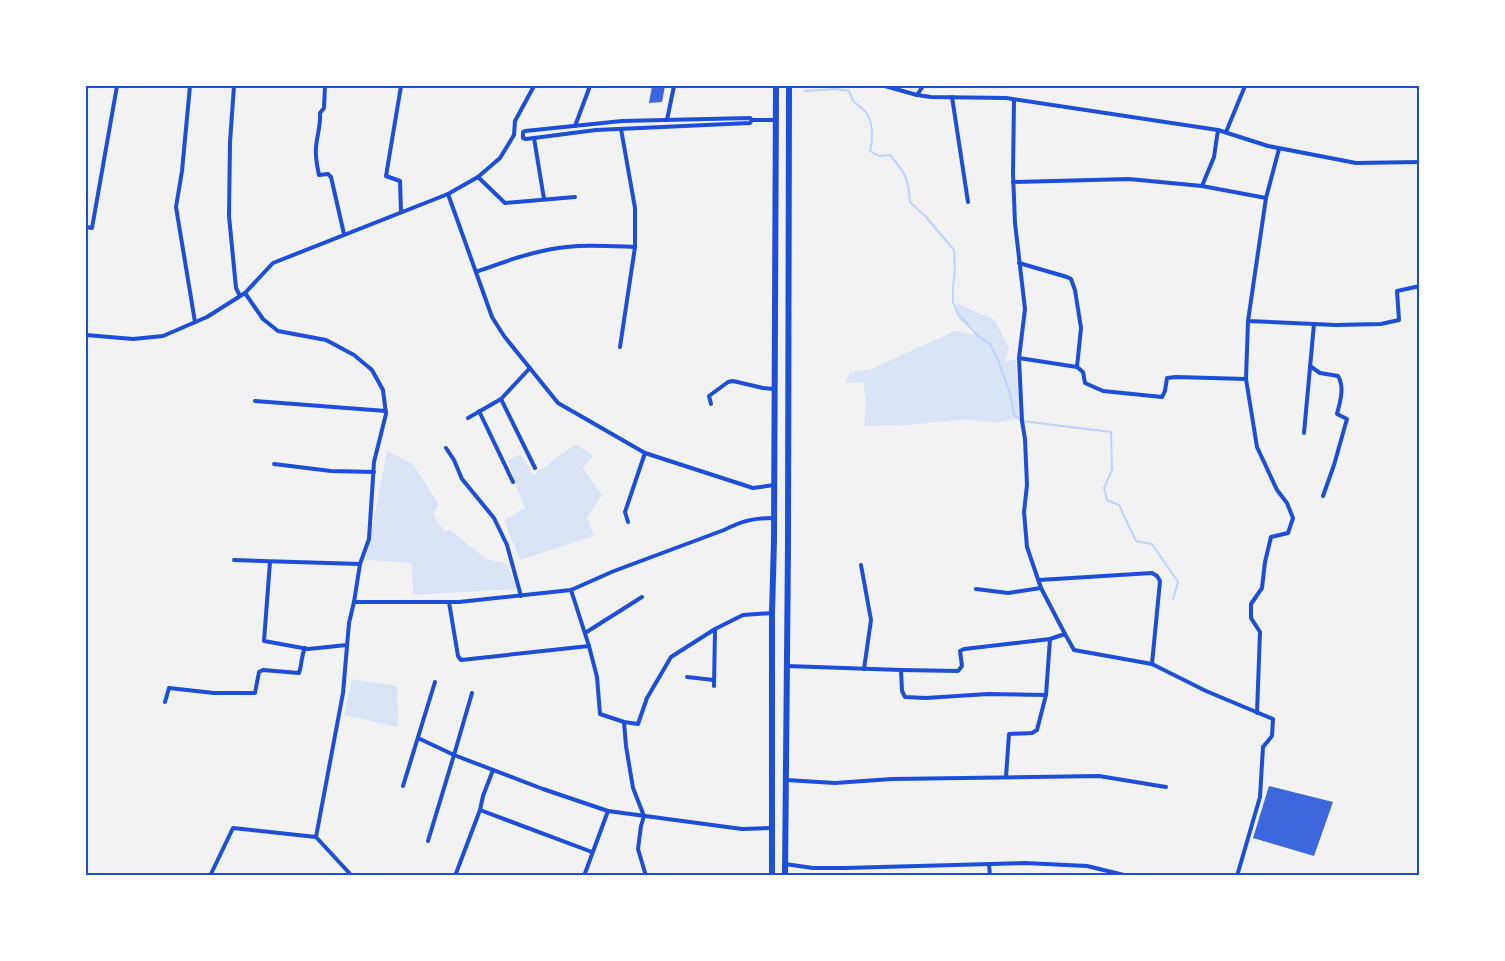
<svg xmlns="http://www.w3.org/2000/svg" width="1505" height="961" viewBox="0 0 1505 961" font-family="'Source Sans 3',sans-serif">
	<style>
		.green { fill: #dbe4f7 }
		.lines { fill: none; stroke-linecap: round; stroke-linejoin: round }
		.stream { stroke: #bfd3fe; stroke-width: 2 }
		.building { fill: #3d67dc }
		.minor { stroke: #1d4ed8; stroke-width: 4 }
		.trunk { stroke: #1d4ed8; stroke-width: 6 }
		.neatline { fill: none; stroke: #1d4ed8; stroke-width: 2 }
	</style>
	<rect width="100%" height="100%" fill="#f2f2f2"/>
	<g class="green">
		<path d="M956 303 995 320 1009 349 1005 361 1016 360 1019 413 1021 418 996 423 967 419 909 425 864 426 866 401 863 383H845L850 373 871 369 955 331 973 335 975 329 959 320Z"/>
		<path d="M576 444 593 456 583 468 602 495 587 518 594 536 520 560 504 520 525 508 516 486 508 460 521 454 533 475Z"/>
		<path d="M387 451 413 464 439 505 433 514 444 531 450 530 486 559 507 564 517 589 413 595 412 563 366 560Z"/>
		<path d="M352 679 397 686 398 727 344 715Z"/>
	</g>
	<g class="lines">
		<path class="stream" d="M805 91 836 89 849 91C854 104 853 101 863 109 874 119 873 138 870 151L879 156 890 155C906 174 908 177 910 202L926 217 954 250 955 270 953 287V302L958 314 978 336 990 344 998 360 1010 394 1014 415 1022 421 1111 432 1112 470 1104 488 1107 500 1119 505 1136 541 1152 544 1178 582 1173 599"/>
	</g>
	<g class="building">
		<path d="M652 86H665L662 102 649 103Z"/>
		<path d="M1269 786 1333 802 1314 856 1253 838Z"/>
	</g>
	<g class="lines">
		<g class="minor">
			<path d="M190 86 182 171 176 207 195 322"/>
			<path d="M234 86 230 142 229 216 236 288 240 296"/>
			<path d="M325 86 324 108 320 113C321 125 317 135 316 147 315 157 317 166 319 175L328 174 331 177 344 234"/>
			<path d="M401 86 386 176 400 181 401 212"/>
			<path d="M885 86 917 95 931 97 1006 98 1218 130 1268 146 1356 163 1420 162"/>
			<path d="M1418 87 1420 88"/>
			<path d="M917 95 923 86"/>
			<path d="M952 97 968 202"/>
			<path d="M750 118 752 120 750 123 596 130 526 139 523 138V132L525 131 622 121Z"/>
			<path d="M667 120 674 86"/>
			<path d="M752 120H775"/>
			<path d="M575 126 590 86"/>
			<path d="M1218 130 1214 157 1202 186 1266 198"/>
			<path d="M1226 132 1245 86"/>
			<path d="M534 138 544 199"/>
			<path d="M1279 149 1266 198 1248 321 1336 325 1381 324 1399 320 1397 291 1420 286"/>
			<path d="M478 177 505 203 575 197"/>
			<path d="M1013 182 1129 179 1202 186"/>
			<path d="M448 194 492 317 504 336 558 403 645 453 753 488 774 485"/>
			<path d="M86 227 92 228 117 86"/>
			<path d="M1019 263 1067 277 1071 279 1075 290 1081 328 1077 367"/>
			<path d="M476 272C501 263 525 254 552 249 579 244 608 246 635 247V208L621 129"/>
			<path d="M1248 321 1246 379 1257 447 1277 490 1287 503 1293 518 1288 533 1271 537 1265 562 1262 588 1251 604V618L1260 632 1257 713"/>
			<path d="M86 335 133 339 163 336 207 317 245 293 273 263 448 194 478 177 500 158 514 135 515 121 534 86"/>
			<path d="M620 347 635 247"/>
			<path d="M1019 358 1077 367 1083 372 1085 383 1103 391 1162 397 1165 391 1167 378 1176 377 1246 379"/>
			<path d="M1310 366 1320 373 1338 376C1345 387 1340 402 1337 414L1347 419 1334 465 1323 496"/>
			<path d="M501 399 535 468"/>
			<path d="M255 401 386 411"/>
			<path d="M711 404 709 396 728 382 733 381 763 388 774 389"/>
			<path d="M479 411 513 482"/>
			<path d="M468 418 501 399 530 368"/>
			<path d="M1304 433 1314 324"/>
			<path d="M446 448 454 460 462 479 494 518 507 545 521 596"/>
			<path d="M274 464 331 471 374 472"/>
			<path d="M628 522 625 512 645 453"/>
			<path d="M234 560 360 564"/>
			<path d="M270 562 264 641 308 649 347 645"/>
			<path d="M861 565 871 620 864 669"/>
			<path d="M1039 580 1152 573 1157 576 1160 581 1152 664"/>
			<path d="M976 589 1008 593 1041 588"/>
			<path d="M571 590 589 646 597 677 600 714 624 722 626 746 633 788 644 816 641 826 638 849 646 876"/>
			<path d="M354 602H459L571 590 614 571 724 530C742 521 753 518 773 518"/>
			<path d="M449 602 458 656 461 660 589 646"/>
			<path d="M585 633 642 597"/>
			<path d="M1065 634 1074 650 1152 664 1206 691 1273 719 1272 736 1263 747 1260 797 1237 876"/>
			<path d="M787 666 901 670 958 671 962 666 960 651 964 649 1050 639 1065 634 1041 588 1027 547 1024 512 1027 485 1025 439 1022 421 1019 358 1025 309 1015 223 1013 174 1014 100"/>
			<path d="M901 670 902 691 905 697 926 698 988 694 1046 695"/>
			<path d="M687 677 714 680"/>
			<path d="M714 686 715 630"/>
			<path d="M472 693 454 755 543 789 608 811 742 829 772 828"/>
			<path d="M165 702 169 688 214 693H255L259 672 263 670 299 673C302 665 301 656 305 648"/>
			<path d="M624 722 638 724 647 698 671 657 715 629 743 615 772 613"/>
			<path d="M418 738 454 755 428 841"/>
			<path d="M1006 777 1009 734 1032 733 1037 730 1046 695 1050 639"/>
			<path d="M786 780 835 783 892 779 1099 776 1166 787"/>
			<path d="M403 786 435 682"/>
			<path d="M480 810 592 852"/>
			<path d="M316 837 352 876"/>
			<path d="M785 864 813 868H845L1025 863 1087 866 1128 876"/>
			<path d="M989 864 990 876"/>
			<path d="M210 876 233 828 316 837 343 693 349 623 354 602 360 564 369 539 374 462 386 414 383 390 372 370 354 355 326 340 278 331 263 319 245 293"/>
			<path d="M455 876 480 810 483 796 493 770"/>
			<path d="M584 876 608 811"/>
		</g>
		<g class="trunk">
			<path d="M772 876V613L774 540 776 86"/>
			<path d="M785 876 788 546 789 86"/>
		</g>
	</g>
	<rect width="1505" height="961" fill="none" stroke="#ffffff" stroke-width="174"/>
	<rect x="87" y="87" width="1331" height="787" class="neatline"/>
</svg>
